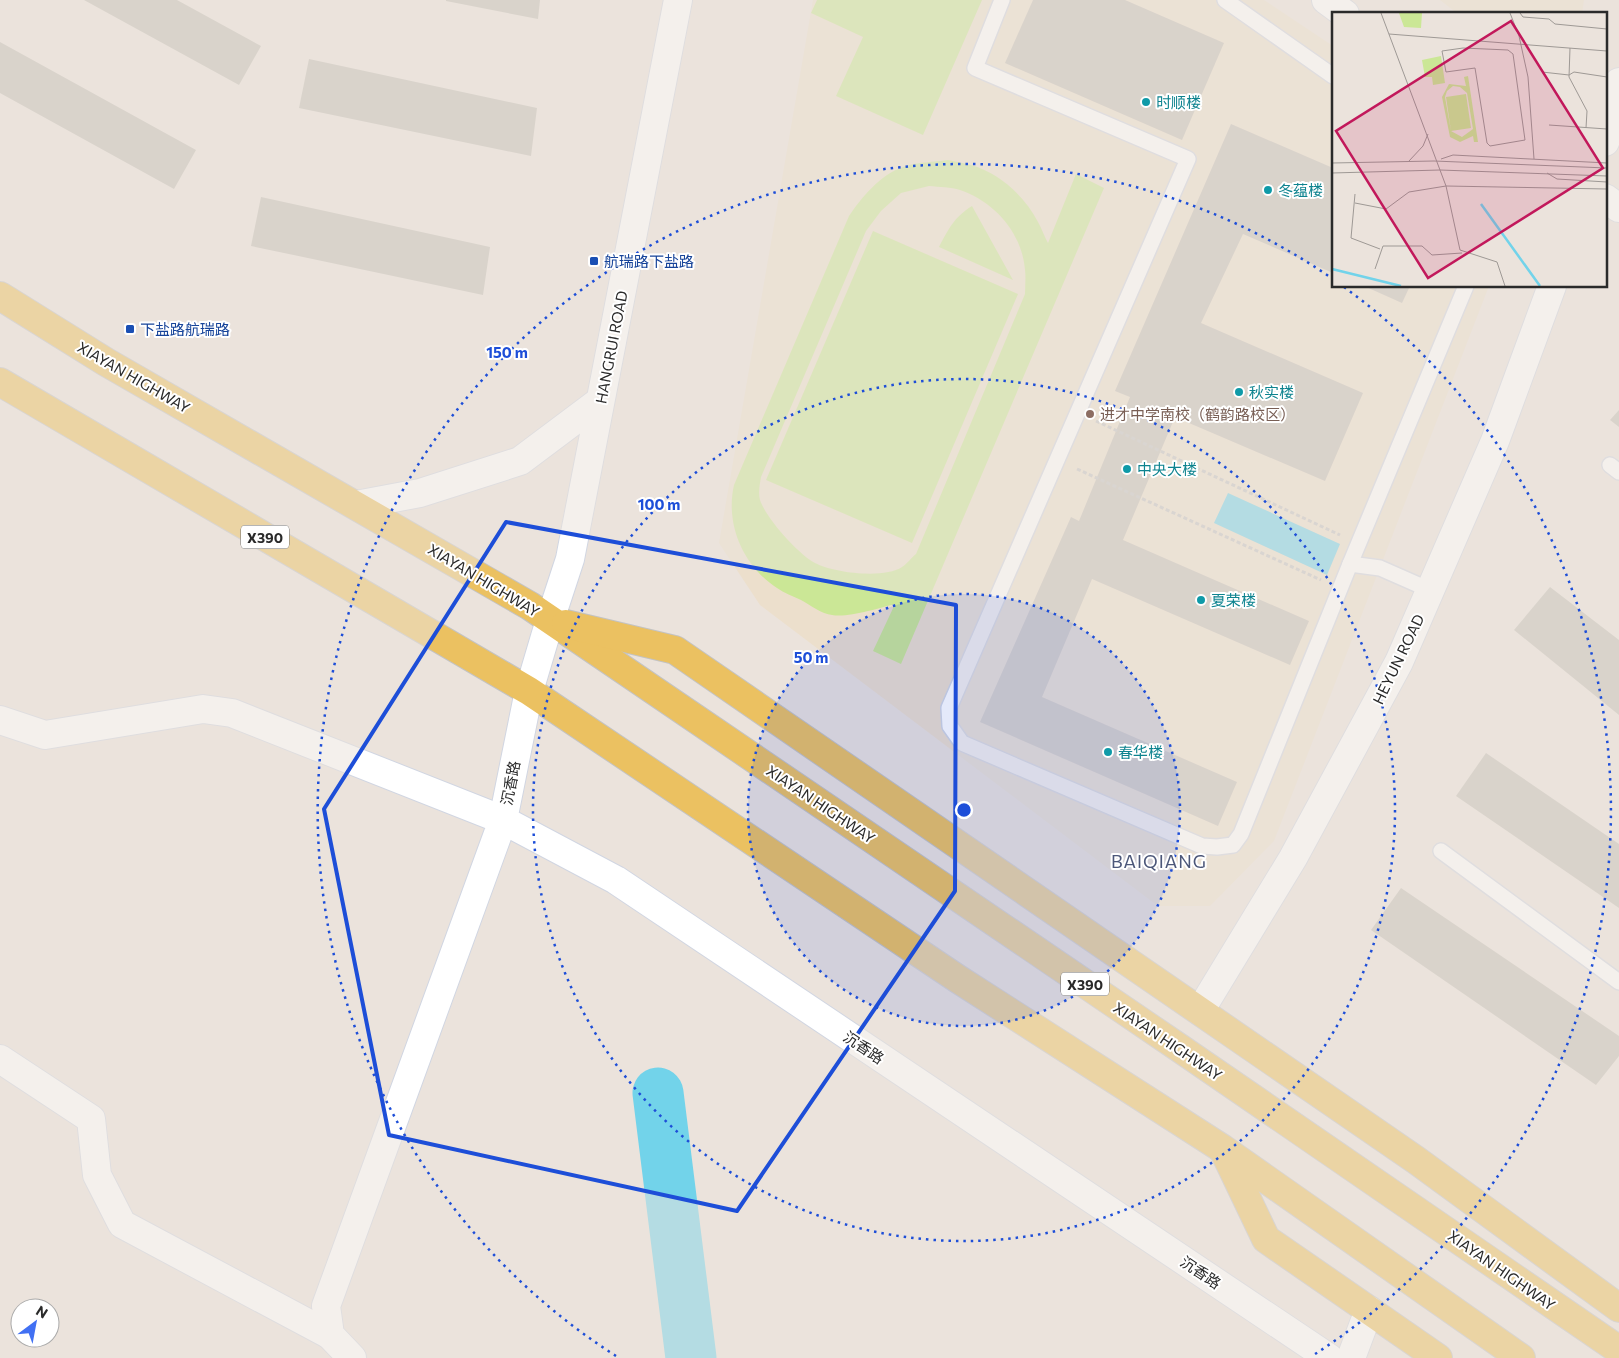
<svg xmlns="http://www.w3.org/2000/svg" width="1619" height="1358" viewBox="0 0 1619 1358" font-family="Commissioner,'Noto Sans SC',sans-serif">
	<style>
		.education { fill: #ecdfcc }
		.pitch { fill: #cbe796; fill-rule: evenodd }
		.water { fill: #72d3ea }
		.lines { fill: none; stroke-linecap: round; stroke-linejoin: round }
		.river { stroke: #72d3ea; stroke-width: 51 }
		.building { fill: #c4bfb7 }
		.lane-casing { stroke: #d1d6e2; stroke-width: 18 }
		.street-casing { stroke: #d1d6e2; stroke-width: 30 }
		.secondary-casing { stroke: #d1d6e2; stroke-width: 30 }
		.primary-casing { stroke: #c3c3c3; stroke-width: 30 }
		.path { stroke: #c3c3c3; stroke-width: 3; stroke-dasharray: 4 2.5; stroke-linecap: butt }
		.lane { stroke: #fff; stroke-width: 15 }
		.street { stroke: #fff; stroke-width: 28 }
		.secondary { stroke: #fff; stroke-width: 28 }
		.primary { stroke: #ebc161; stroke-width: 28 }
		.marked { fill: none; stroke: #1d4ed8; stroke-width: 4; stroke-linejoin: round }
		.ring { fill: none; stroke: #1d4ed8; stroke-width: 2.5; stroke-dasharray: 2.5 5 }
		.culture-dot { fill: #0f9aa8; stroke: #fff; stroke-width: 2 }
		.transit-dot { fill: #1a4fb4; stroke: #fff; stroke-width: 2 }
		.education-dot { fill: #8d6e63; stroke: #fff; stroke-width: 2 }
		.labels { text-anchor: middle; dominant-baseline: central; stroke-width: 4; stroke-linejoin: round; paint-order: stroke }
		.shield { fill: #fff; stroke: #6a6a6a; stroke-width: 1 }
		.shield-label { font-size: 14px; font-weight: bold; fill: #2a2a2a }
		.culture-label { font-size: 15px; fill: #0d838f; stroke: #fff; text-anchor: start }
		.transit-label { font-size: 15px; fill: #164399; stroke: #fff; text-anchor: start }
		.street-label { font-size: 15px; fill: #2a2a2a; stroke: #fff }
		.education-label { font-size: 15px; fill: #785e54; stroke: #fff; text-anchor: start }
		.quarter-label { font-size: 18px; letter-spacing: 1px; fill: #4c5779; stroke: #fff }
		.inset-river { fill: none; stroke: #72d3ea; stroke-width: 2.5 }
		.inset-road { fill: none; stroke: #9e9995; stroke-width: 1 }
		.view { fill: #c2185b; fill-opacity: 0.15; stroke: #c2185b; stroke-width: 2.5 }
		.inset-edge { fill: none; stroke: #2a2a2a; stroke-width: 2.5 }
		.centre { fill: #1d4ed8; stroke: #fff; stroke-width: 2.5 }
		.ring-label { font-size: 15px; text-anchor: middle; font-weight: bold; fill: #1d4ed8; stroke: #fff; stroke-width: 4; stroke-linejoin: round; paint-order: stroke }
	</style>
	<rect width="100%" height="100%" fill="#ebe3dc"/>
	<g class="education">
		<path d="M813 0H1264L1333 46V286H1489L1274 841 1210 906H1158L760 605 719 543Z"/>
		<path d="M1440 0H1584L1582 14H1458Z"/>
	</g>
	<g class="pitch">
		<path d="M817 0H982L923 135 836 96 863 37 811 13Z"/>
		<path d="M948 160C956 162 964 163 971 165 999 173 1025 196 1038 222 1042 229 1044 236 1048 243L1076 174 1104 188 901 664 873 651 895 604C879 608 848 618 832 615 822 614 810 605 801 600 793 596 784 593 777 588 743 566 725 524 734 485L849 216C862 197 880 175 903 167 917 162 934 162 948 160ZM929 186C939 187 951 187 960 190 995 202 1022 233 1025 270 1026 278 1025 286 1025 294L916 554C911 558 907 564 902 567 884 579 834 573 815 563 798 554 766 518 760 500 758 493 760 483 761 477L866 231 881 211 901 193Z"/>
		<path d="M972 206 1013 280 939 247C948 230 954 217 972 206Z"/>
		<path d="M873 231 1018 294 912 543 766 480Z"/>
	</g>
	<path class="water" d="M1228 493 1340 544 1327 575 1214 523Z"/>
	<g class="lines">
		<path class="river" d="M658 1093 691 1358"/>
	</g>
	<g class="building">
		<path d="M84 0H177L261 46 239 85Z"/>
		<path d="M446 0H540L538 19 446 1Z"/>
		<path d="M1033 0H1125L1224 43 1182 140 1005 63Z"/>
		<path d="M0 42 196 150 174 189 0 93Z"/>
		<path d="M309 59 537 108 531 156 299 108Z"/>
		<path d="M1231 124 1333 168V273L1243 234 1201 323 1363 393 1325 481 1175 417 1123 540 1309 621 1290 665 1092 579 1042 697 1237 782 1218 826 980 722 1071 517 1079 521 1130 397 1115 391Z"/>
		<path d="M261 197 490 247 483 295 251 246Z"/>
		<path d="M1364 286H1410L1402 303Z"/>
		<path d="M1619 410V427L1610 420Z"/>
		<path d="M1550 587 1619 640V715L1514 630Z"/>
		<path d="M1486 753 1619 844V908L1456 796Z"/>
		<path d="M1401 888 1619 1036V1056L1596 1085 1371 930Z"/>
	</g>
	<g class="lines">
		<defs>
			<g id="lane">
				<path d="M1002 0 975 68 1188 159 949 708 950 726 962 743 1202 846 1217 847 1233 845 1241 834 1350 564 1466 286"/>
				<path d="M1225 0 1333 76"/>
				<path d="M1610 465 1619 472"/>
				<path d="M1350 564 1380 568 1430 590"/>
				<path d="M1441 851 1619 982"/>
			</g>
			<g id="street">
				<path d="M1326 0 1345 14"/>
				<path d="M1605 142 1611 127 1619 82"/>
				<path d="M1605 198 1619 208"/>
				<path d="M529 691 503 820 616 880 1329 1358"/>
				<path d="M0 720 45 735 203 709 232 713 503 820 326 1306 330 1335 352 1358"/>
				<path d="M1200 1011 1293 858 1399 662 1495 441 1552 286"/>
				<path d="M0 1059 91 1119 97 1175 122 1224 330 1335"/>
				<path d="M1351 1358 1369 1310"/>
			</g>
			<g id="secondary">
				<path d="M356 505 420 493 520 461 600 401"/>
				<path d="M529 691 550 620 570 559 678 0"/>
			</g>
			<g id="primary">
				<path d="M0 296 106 362 530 606 1181 1049 1619 1350"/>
				<path d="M0 382 529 691 958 979 1223 1149 1521 1358"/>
				<path d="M566 624 675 650 1416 1160 1619 1308"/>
				<path d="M1224 1151 1266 1239 1438 1358"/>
			</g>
		</defs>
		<use href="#lane" class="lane-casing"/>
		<use href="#street" class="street-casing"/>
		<use href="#secondary" class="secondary-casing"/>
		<use href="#primary" class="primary-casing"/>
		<g class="path">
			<path d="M1096 421 1340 535"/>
			<path d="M1077 469 1321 580"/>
		</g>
		<use href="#lane" class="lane"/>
		<use href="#street" class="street"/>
		<use href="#secondary" class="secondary"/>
		<use href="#primary" class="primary"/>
	</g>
	<path d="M0 0H1619V1358H0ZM506 522 956 605 955 891 737 1211 389 1135 324 809Z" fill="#ebe3dc" fill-opacity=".55" fill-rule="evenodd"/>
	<path class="marked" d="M506 522 956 605 955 891 737 1211 389 1135 324 809Z"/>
	<circle cx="964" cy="810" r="216" fill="#1d4ed8" fill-opacity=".12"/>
	<g class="ring">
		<circle cx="964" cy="810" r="216"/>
		<circle cx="964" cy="810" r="431"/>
		<path d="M616 1356A647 647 0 1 1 1330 277M1344 287A647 647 0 0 1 1312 1356"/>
	</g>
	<g class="culture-dot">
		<circle cx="1146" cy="102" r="5"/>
		<circle cx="1268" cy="190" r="5"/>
		<circle cx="1239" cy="392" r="5"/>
		<circle cx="1127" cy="469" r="5"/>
		<circle cx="1201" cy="600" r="5"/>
		<circle cx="1108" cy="752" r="5"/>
	</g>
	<g class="transit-dot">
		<rect x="589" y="256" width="10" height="10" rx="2.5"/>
		<rect x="125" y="324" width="10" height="10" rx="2.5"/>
	</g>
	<circle class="education-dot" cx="1090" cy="414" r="5"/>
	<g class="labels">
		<g class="shield">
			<rect x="241" y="525.5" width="48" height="23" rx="4"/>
			<rect x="1061" y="972.5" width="48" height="23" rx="4"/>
		</g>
		<g class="shield-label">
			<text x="265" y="537">X390</text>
			<text x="1085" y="984">X390</text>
		</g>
		<g class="culture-label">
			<text x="1156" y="102">时顺楼</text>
			<text x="1278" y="190">冬蕴楼</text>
			<text x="1249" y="392">秋实楼</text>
			<text x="1137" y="469">中央大楼</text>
			<text x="1211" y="600">夏荣楼</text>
			<text x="1118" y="752">春华楼</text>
		</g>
		<g class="transit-label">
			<text x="604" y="261">航瑞路下盐路</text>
			<text x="140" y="329">下盐路航瑞路</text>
		</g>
		<g class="street-label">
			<text transform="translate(611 347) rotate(-79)">HANGRUI ROAD</text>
			<text transform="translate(134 377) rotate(30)">XIAYAN HIGHWAY</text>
			<text transform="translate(484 580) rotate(31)">XIAYAN HIGHWAY</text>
			<text transform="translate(1398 659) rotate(-64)">HEYUN ROAD</text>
			<text transform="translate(510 783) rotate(-79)">沉香路</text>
			<text transform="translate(821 804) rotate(34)">XIAYAN HIGHWAY</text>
			<text transform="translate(1168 1041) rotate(34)">XIAYAN HIGHWAY</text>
			<text transform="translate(864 1047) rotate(34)">沉香路</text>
			<text transform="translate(1502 1270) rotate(35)">XIAYAN HIGHWAY</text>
			<text transform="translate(1201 1272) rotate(34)">沉香路</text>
		</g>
		<g class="education-label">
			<text x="1100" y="414">进才中学南校（鹤韵路校区）</text>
		</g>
		<g class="quarter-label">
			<text x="1159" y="861">BAIQIANG</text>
		</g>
	</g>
	<g transform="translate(1332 12)">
		<rect width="275" height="275" fill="#ebe3dc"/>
		<path d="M67 1H90L89 16 72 15ZM109 44 113 71 101 73 100 65H93L90 48ZM136 64 146 130H142L141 124 128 130 118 125 110 85 117 72 134 74 132 65ZM121 74 128 75 135 81 141 117 130 125 119 119 113 85 115 79ZM134 82 139 116 119 119 114 85Z" fill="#cbe796" fill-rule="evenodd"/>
		<path class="inset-river" d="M149 192 208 274M0 257 69 274"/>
		<path class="inset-road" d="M49 1 114 174 275 177M178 1 187 24 196 65 202 147M188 1 191 5 217 7 223 12 275 17M57 22 275 39M131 36 176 38 181 42 193 128 158 134 155 131 143 56 114 60 110 39ZM238 36 237 65 255 99 254 116M210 60 237 63 242 60 275 65M217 113 275 117M109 147 121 143 275 151M77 149 91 134 96 122M0 151 102 149 275 156M0 161 108 158 275 164M215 161 225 167 275 170M23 182 19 226 48 237M23 191 54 197 77 180 114 174 128 238 165 250 173 274M43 257 51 234H90L100 243 130 241"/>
		<path class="view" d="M179 9 271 156 96 266 4 119Z"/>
		<rect width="275" height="275" class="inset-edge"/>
	</g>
	<circle cx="964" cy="810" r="8" class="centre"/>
	<g class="ring-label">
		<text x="507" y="358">150 m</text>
		<text x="659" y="510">100 m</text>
		<text x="811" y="663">50 m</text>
	</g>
	<g transform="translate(35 1323) rotate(32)"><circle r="24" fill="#ffffff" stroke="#aaaaaa"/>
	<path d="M0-4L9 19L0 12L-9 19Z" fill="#4170f3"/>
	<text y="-8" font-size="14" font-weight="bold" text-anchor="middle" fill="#2a2a2a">N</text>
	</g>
</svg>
